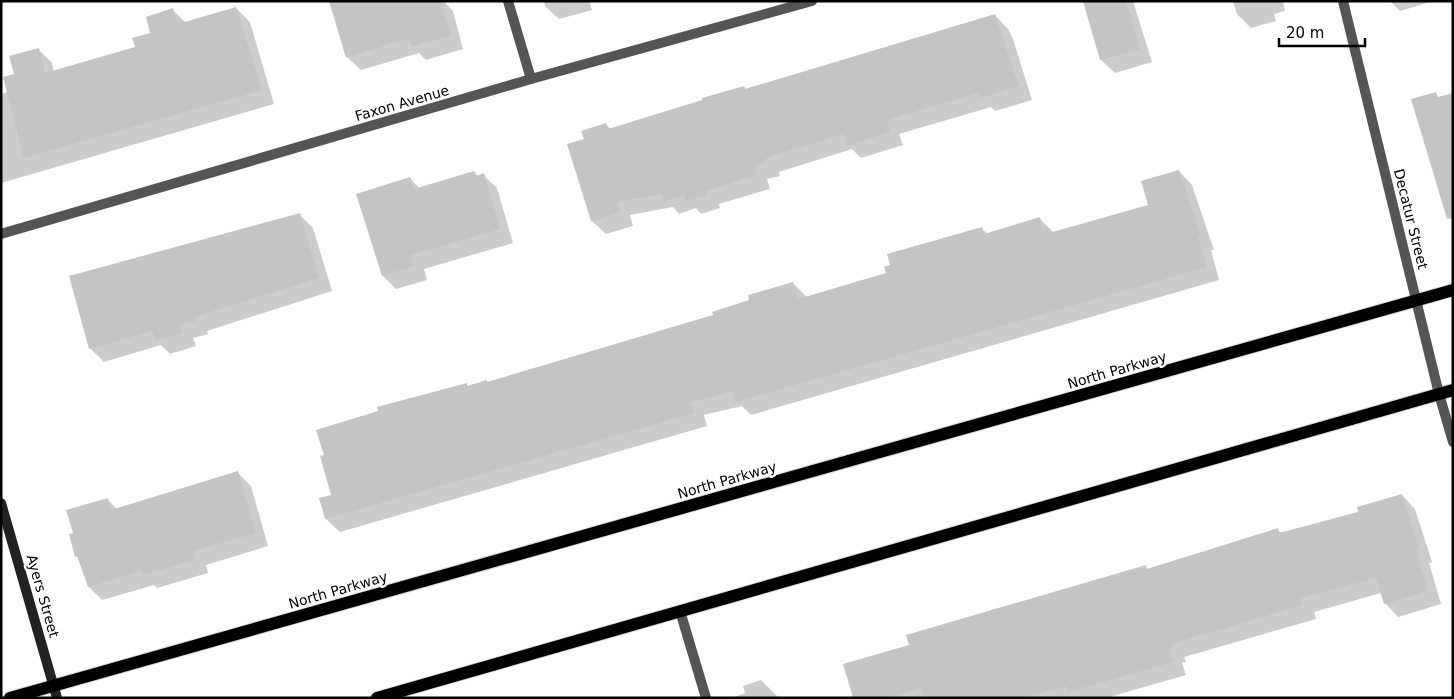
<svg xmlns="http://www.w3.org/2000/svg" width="1454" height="699" viewBox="0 0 1454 699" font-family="'DejaVu Sans',sans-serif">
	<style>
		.shadow { fill: #0003 }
		.building { fill: #c4c4c4 }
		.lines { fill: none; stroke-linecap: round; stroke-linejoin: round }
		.primary-casing { stroke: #dbdbdb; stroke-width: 14 }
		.lane { stroke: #555; stroke-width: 10 }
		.street { stroke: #555; stroke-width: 10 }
		.secondary { stroke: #222; stroke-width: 10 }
		.primary { stroke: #000; stroke-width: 12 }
		.labels { text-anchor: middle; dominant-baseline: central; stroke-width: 5; stroke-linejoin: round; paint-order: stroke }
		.street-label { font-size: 14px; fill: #000; stroke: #fff }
	</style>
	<rect width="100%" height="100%" fill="#fff"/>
	<g class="shadow">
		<path d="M331 1H443L453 11 463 49 426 60 419 53 361 70 347 57Z"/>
		<path d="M544 1H589L592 10 559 19 545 6Z"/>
		<path d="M1086 1H1133L1152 62 1115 73 1101 60Z"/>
		<path d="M1233 1H1283L1285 11 1274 14 1276 21 1251 28 1237 14Z"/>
		<path d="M1390 1H1434L1400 11Z"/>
		<path d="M236 8 250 22 274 104 1 183V94L8 92 16 75 38 49 52 63 54 72 136 48 173 10 186 23Z"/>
		<path d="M995 15 1008 29 1013 39 1032 100 995 111 991 107 899 134 903 145 861 158 852 149 779 172 780 176 767 179 770 189 719 204 720 208 701 214 696 208 679 214 673 207 630 215 633 226 606 234 592 221 585 140 606 124 611 130 744 87 747 90Z"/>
		<path d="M1179 171 1192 185 1214 250H1211L1219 280 751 415 742 406 704 415 707 426 340 532 326 519 333 496 466 384 469 387 488 383 714 315 793 283 807 297 888 274 982 229 988 234 1040 219 1054 233 1149 206Z"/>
		<path d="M474 172 478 176 483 175 497 188 513 243 424 269 427 280 396 289 383 276 410 178 420 189Z"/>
		<path d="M300 215 313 228 332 291 207 331 208 334 193 338 196 346 170 354 161 345 104 362 90 348Z"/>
		<path d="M237 472 251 486 268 546 206 565 208 573 157 588 154 585 102 600 89 587 80 559 76 556 75 534 107 499 117 509Z"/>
		<path d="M1402 495 1415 509 1432 562 1429 563 1441 604 1398 617 1385 603 1381 593 1314 612 1316 619 1184 657 1186 662 1182 663 1186 675 1106 698H854L911 646 1145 567 1148 569 1278 530 1282 534 1359 512Z"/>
		<path d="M761 680 779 698H731L745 693 743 686Z"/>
	</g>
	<g class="building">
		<path d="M329 1H441L451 35 411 47 409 38 346 58Z"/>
		<path d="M1083 1H1126L1140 49 1100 60Z"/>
		<path d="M236 7 262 90 24 158 3 77 14 74 9 56 39 48 45 73 135 47 132 38 150 33 146 17 173 8 178 24Z"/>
		<path d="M995 14 1019 86 980 98 978 93 887 120 890 132 846 146 843 134 766 158 767 162 754 166 757 175 706 191 707 195 686 201 684 195 664 201 662 194 617 202 621 212 591 221 567 144 584 139 581 131 606 123 608 129 702 100V98L744 86 745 89Z"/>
		<path d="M1436 92 1438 97 1453 93V218L1447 219 1411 99Z"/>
		<path d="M1179 170 1201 236 1198 237 1207 267 736 402 733 391 691 402 695 413 325 519 319 498 331 495 320 456 324 455 316 430 378 411 377 407 467 383V386L487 380V382L713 315 712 312 749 300 748 295 793 282 798 299 886 273 884 267 890 265 887 254 982 227 984 234 1040 217 1043 228 1048 227 1049 233 1148 205 1141 181Z"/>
		<path d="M474 171 476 176 484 173 500 229 411 255 414 266 382 276 356 194 410 177 414 189Z"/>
		<path d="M300 213 319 278 194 317 195 321 180 325 183 333 156 341 152 331 89 349 69 276Z"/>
		<path d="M238 471 256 533 193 551 195 560 142 575 141 571 88 587 77 556 75 557 69 534 73 533 66 510 108 498 111 510Z"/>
		<path d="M1402 494 1419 549H1416L1428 591 1384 604 1376 578 1301 598 1303 605 1171 644 1173 648 1169 649 1173 662 1068 692 1066 686 1024 698H924L921 688 888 698H853L843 664 909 645 906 635 1146 565 1147 569 1278 528 1279 533 1358 512 1357 507Z"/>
	</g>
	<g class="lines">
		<defs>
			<g id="primary">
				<path d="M10 698 1453 290"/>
				<path d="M377 698 1453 390"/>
			</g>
		</defs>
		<use href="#primary" class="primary-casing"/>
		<path class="lane" d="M680 611 706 698"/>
		<g class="street">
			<path d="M508 1 531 79"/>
			<path d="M1343 1 1439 394 1453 442"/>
			<path d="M1 234 531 79 812 1"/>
		</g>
		<path class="secondary" d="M1 503 57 698"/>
		<use href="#primary" class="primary"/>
	</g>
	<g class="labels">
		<g class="street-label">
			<text transform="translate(402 103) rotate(-16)">Faxon Avenue</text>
			<text transform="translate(1411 219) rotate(76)">Decatur Street</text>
			<text transform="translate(1117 370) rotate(-16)">North Parkway</text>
			<text transform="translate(727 480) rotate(-16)">North Parkway</text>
			<text transform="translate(338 590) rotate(-16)">North Parkway</text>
			<text transform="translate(43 596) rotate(74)">Ayers Street</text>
		</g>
	</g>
	<rect width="1454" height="699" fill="none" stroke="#000000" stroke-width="5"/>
	<path d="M1279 38v8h86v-8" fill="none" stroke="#000000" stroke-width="2.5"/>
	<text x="1286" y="38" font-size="15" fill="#000000" stroke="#ffffff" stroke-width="4" paint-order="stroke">20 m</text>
</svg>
